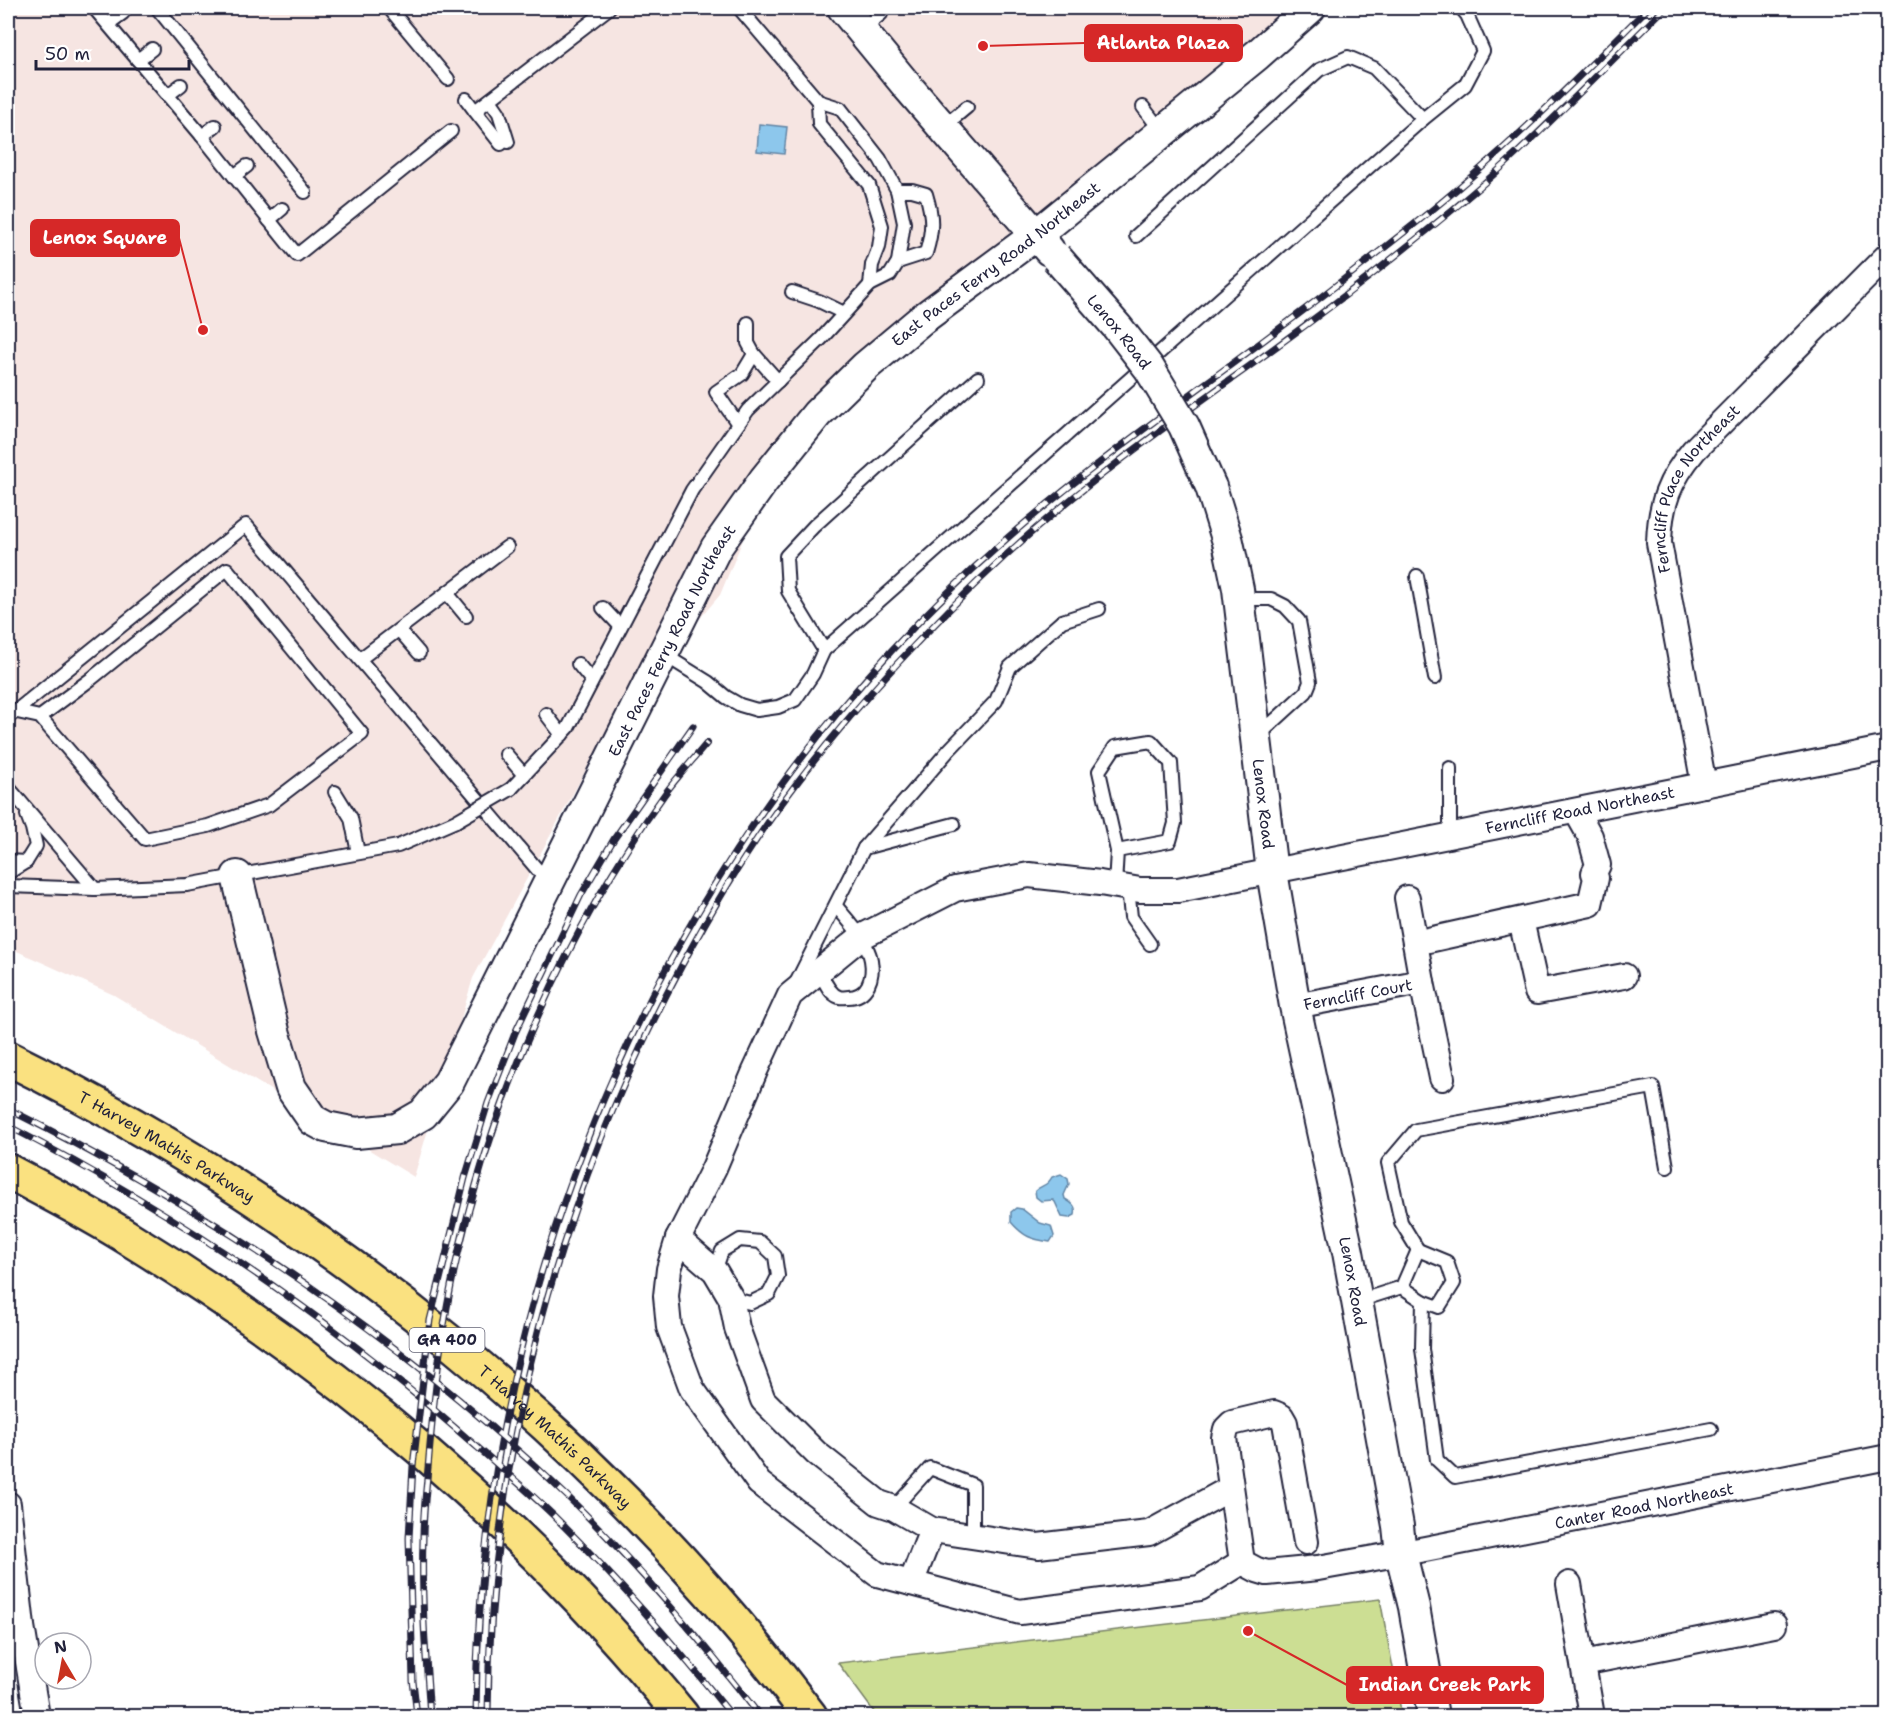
<svg xmlns="http://www.w3.org/2000/svg" width="1895" height="1724" viewBox="0 0 1895 1724" font-family="'Shantell Sans',sans-serif">
	<style>
		.built { fill: #f6e5e2 }
		.green { fill: #ccde93; stroke: #778067; stroke-width: 1.5 }
		.water { fill: #8dc7ec; stroke: #6285a5; stroke-width: 1.5 }
		.lines { fill: none; stroke-linecap: round; stroke-linejoin: round }
		.service-casing { stroke: #22223b; stroke-width: 16 }
		.minor-casing { stroke: #22223b; stroke-width: 28 }
		.tertiary-casing { stroke: #22223b; stroke-width: 34 }
		.motorway-casing { stroke: #22223b; stroke-width: 38 }
		.service { stroke: #fff; stroke-width: 12 }
		.minor { stroke: #fff; stroke-width: 24 }
		.tertiary { stroke: #fff; stroke-width: 30 }
		.motorway { stroke: #fae180; stroke-width: 33 }
		.rail-casing { stroke: #22223b; stroke-width: 7 }
		.rail { stroke: #fff; stroke-width: 4.5; stroke-dasharray: 14; stroke-linecap: butt }
		.service-bridge-casing { stroke: #22223b; stroke-width: 16; stroke-linecap: butt }
		.tertiary-bridge-casing { stroke: #22223b; stroke-width: 34; stroke-linecap: butt }
		.service-bridge { stroke: #fff; stroke-width: 12 }
		.tertiary-bridge { stroke: #fff; stroke-width: 30 }
		.labels { text-anchor: middle; dominant-baseline: central; stroke-width: 6; stroke-linejoin: round; paint-order: stroke }
		.shield { fill: #fff; stroke: #646476; stroke-width: 1.5 }
		.shield-label { font-size: 15px; font-weight: bold; fill: #22223b }
		.street-label { font-size: 16px; fill: #22223b; stroke: #fff }
		.leader { fill: none; stroke: #d62828; stroke-width: 2 }
		.callout-dot { fill: #d62828; stroke: #fff; stroke-width: 2 }
		.callout { fill: #d62828; stroke: #d62828; stroke-width: 2 }
		.callout-label { font-size: 18px; text-anchor: middle; font-weight: bold; fill: #fff }
	</style>
	<rect width="100%" height="100%" fill="#fff"/>
	<filter id="ink" filterUnits="userSpaceOnUse"><feTurbulence type="fractalNoise" baseFrequency=".0167" numOctaves="2"/><feDisplacementMap in="SourceGraphic" scale="12" xChannelSelector="R" yChannelSelector="G"/><feConvolveMatrix kernelMatrix="1 2 1 2 8 2 1 2 1" color-interpolation-filters="sRGB"/></filter>
	<g filter="url(#ink)">
		<path class="built" d="M8 8H1303L777 457 720 595 614 718 473 978 414 1177 114 995 8 947Z"/>
		<path class="green" d="M1380 1599 1402 1716H877L838 1663Z"/>
		<g class="water">
			<path d="M759 124 787 127 784 154 757 151Z"/>
			<path d="M1061 1174 1068 1179 1069 1184 1064 1195 1065 1199C1072 1203 1077 1206 1075 1215L1069 1218 1062 1217 1055 1202 1053 1200 1041 1201 1036 1197 1035 1191C1042 1184 1047 1187 1052 1177Z"/>
			<path d="M1016 1208 1022 1209 1040 1223 1051 1226 1054 1236 1050 1242C1031 1239 1024 1237 1011 1222V1212Z"/>
		</g>
		<g class="lines">
			<defs>
				<g id="service">
					<path d="M94 8 202 136 297 255 451 131"/>
					<path d="M157 8 305 192"/>
					<path d="M389 8 448 79"/>
					<path d="M108 24 123 13"/>
					<path d="M861 30 881 14"/>
					<path d="M138 60 152 49"/>
					<path d="M168 95 181 85"/>
					<path d="M466 99 475 111 609 8"/>
					<path d="M490 100 499 113 508 142"/>
					<path d="M818 101 819 124 869 185 882 226 879 247 872 265 870 285"/>
					<path d="M1143 107 1162 132"/>
					<path d="M475 111 501 144"/>
					<path d="M943 127 967 107"/>
					<path d="M202 136 215 126"/>
					<path d="M234 176 247 166"/>
					<path d="M897 190H912L926 194C933 217 933 230 926 253L898 262"/>
					<path d="M269 220 282 209"/>
					<path d="M1136 236 1319 70 1348 57 1374 68 1423 119"/>
					<path d="M792 292 819 301 844 313"/>
					<path d="M748 323V343L754 354"/>
					<path d="M738 424 716 392 742 374 754 354 778 381"/>
					<path d="M1417 576 1435 678"/>
					<path d="M447 593 466 616"/>
					<path d="M1239 599H1271L1285 606 1299 621 1310 682 1306 692 1259 735"/>
					<path d="M603 608 620 626"/>
					<path d="M399 630 419 653"/>
					<path d="M824 650 788 591 786 556 814 526 978 378"/>
					<path d="M663 654 708 682 726 697 740 705 757 710 778 707 795 700 813 674 824 650 1423 119 1465 85 1483 51 1467 15 1461 8"/>
					<path d="M360 659 507 547"/>
					<path d="M578 664 592 681"/>
					<path d="M8 710 40 717 145 839 208 826 269 805 362 734 227 569 91 679 40 717"/>
					<path d="M546 714 562 735"/>
					<path d="M11 715 246 525 547 881"/>
					<path d="M506 754 524 775"/>
					<path d="M1450 768V836"/>
					<path d="M8 787 95 889"/>
					<path d="M511 789 568 728 692 490 748 410 821 339 870 285 890 275 898 262 904 223 897 190 880 159 840 108 818 101 739 8"/>
					<path d="M335 792 351 818 358 853"/>
					<path d="M864 848 954 824"/>
					<path d="M8 861 26 862"/>
					<path d="M8 873 26 862 36 846 32 828 27 815"/>
					<path d="M1115 885 1117 851 1099 771 1115 747 1151 741 1171 763 1175 823 1170 841 1117 851"/>
					<path d="M8 886 95 889 187 885 398 846 456 821"/>
					<path d="M1128 888 1131 917 1150 944"/>
					<path d="M820 972C824 980 829 994 839 997 840 998 847 997 848 997 868 997 874 977 871 960 867 939 848 921 836 906"/>
					<path d="M796 983 864 848 949 750 996 701 1010 667 1062 621 1099 609"/>
					<path d="M715 1271 722 1251 740 1240 760 1242 775 1256 778 1276 769 1294 750 1303 731 1298"/>
					<path d="M1402 1287 1423 1301 1439 1307 1454 1283 1447 1262 1418 1250"/>
					<path d="M1358 1301 1402 1287 1418 1250 1401 1222 1388 1163 1416 1130 1653 1087 1667 1167"/>
					<path d="M1423 1301 1422 1349 1437 1460 1455 1477 1711 1429"/>
					<path d="M894 1508 930 1468 973 1485V1535"/>
				</g>
				<g id="minor">
					<path id="s1" d="M1888 748 1178 890H1140L1100 883 1029 875 955 889 861 937 790 995 755 1071 714 1168 678 1239 669 1269 666 1296 669 1327 692 1389 759 1483 877 1574 1020 1612 1200 1588 1242 1562 1257 1570 1267 1573 1318 1568 1425 1549 1888 1457"/>
					<path id="s2" d="M1704 785 1659 543C1660 504 1669 480 1694 450L1888 255"/>
					<path d="M1407 898 1422 982"/>
					<path d="M1521 920 1537 992 1624 976"/>
					<path d="M1415 943 1590 904 1596 878 1594 873 1598 865 1590 836 1576 811"/>
					<path id="s3" d="M1295 1006 1422 982 1442 1078"/>
					<path d="M678 1239 715 1271 731 1298 737 1328 763 1400 816 1453 879 1503 894 1508 932 1530 1038 1546 1149 1533 1231 1488"/>
					<path d="M8 1504 22 1626 37 1716"/>
					<path d="M1242 1562 1224 1438 1226 1429 1232 1423 1274 1413 1281 1416 1285 1423 1306 1542"/>
					<path d="M911 1583 932 1530"/>
					<path d="M1569 1584 1592 1716"/>
					<path d="M1583 1663 1774 1625"/>
				</g>
				<g id="tertiary">
					<path d="M843 8 907 86 1049 250"/>
					<path id="s4" d="M1211 487 1228 542 1238 589 1272 872 1295 1006 1348 1252 1398 1526 1401 1554 1414 1607 1433 1716"/>
					<path id="s5" d="M237 876 274 1031 291 1088 313 1120 326 1127 356 1133 397 1129 423 1114 449 1082 716 548 764 480 817 414 866 366 921 320 1036 235 1257 55 1310 8"/>
				</g>
				<g id="motorway">
					<path id="s6" d="M8 1058C320 1213 600 1436 810 1716"/>
					<path d="M8 1171C49 1193 91 1214 130 1239 337 1366 530 1527 682 1716"/>
				</g>
			</defs>
			<use href="#service" class="service-casing"/>
			<use href="#minor" class="minor-casing"/>
			<use href="#tertiary" class="tertiary-casing"/>
			<use href="#motorway" class="motorway-casing"/>
			<use href="#service" class="service"/>
			<use href="#minor" class="minor"/>
			<use href="#tertiary" class="tertiary"/>
			<use href="#motorway" class="motorway"/>
			<defs>
				<g id="rail">
					<path d="M8 1109C211 1210 402 1338 566 1495 637 1564 700 1639 760 1716"/>
					<path d="M8 1126C168 1208 318 1309 454 1427 487 1456 521 1484 553 1515 617 1579 676 1646 732 1716"/>
					<path d="M417 1716 413 1681 409 1538 413 1466 430 1320 465 1178 488 1103 515 1033 581 895 614 839 693 726"/>
					<path d="M430 1716C426 1658 421 1598 423 1539 423 1511 427 1483 429 1456 435 1388 442 1321 458 1254 495 1093 567 930 664 795 677 777 693 760 707 743"/>
					<path d="M476 1716C477 1275 670 833 1004 541 1094 462 1193 394 1288 322 1332 289 1374 256 1417 222 1499 157 1574 82 1648 8"/>
					<path d="M488 1716C489 1454 558 1196 682 965 711 911 743 857 779 807 845 716 922 633 1004 557 1122 448 1260 365 1384 265 1424 233 1464 202 1502 167 1558 116 1611 61 1665 8"/>
				</g>
			</defs>
			<use href="#rail" class="rail-casing"/>
			<use href="#rail" class="rail"/>
			<defs>
				<path id="service-bridge" d="M456 821 511 789"/>
				<g id="tertiary-bridge">
					<path id="s7" d="M1056 257 1118 328 1149 368 1184 426 1211 487"/>
				</g>
			</defs>
			<use href="#service-bridge" class="service-bridge-casing"/>
			<use href="#tertiary-bridge" class="tertiary-bridge-casing"/>
			<use href="#service-bridge" class="service-bridge"/>
			<use href="#tertiary-bridge" class="tertiary-bridge"/>
		</g>
	</g>
	<g class="labels">
		<rect class="shield" x="409.5" y="1328" width="75" height="24" rx="4.5"/>
		<g class="shield-label">
			<text x="447" y="1340">GA 400</text>
		</g>
		<g class="street-label">
			<text stroke="none"><textPath href="#s5" startOffset="1414">East Paces Ferry Road Northeast</textPath></text>
			<text stroke="none"><textPath href="#s7" startOffset="98">Lenox Road</textPath></text>
			<text stroke="none"><textPath href="#s2" startOffset="312">Ferncliff Place Northeast</textPath></text>
			<text stroke="none"><textPath href="#s5" startOffset="910">East Paces Ferry Road Northeast</textPath></text>
			<text stroke="none"><textPath href="#s4" startOffset="322">Lenox Road</textPath></text>
			<text transform="translate(1580 810) rotate(-11)">Ferncliff Road Northeast</text>
			<text stroke="none"><textPath href="#s3" startOffset="64">Ferncliff Court</textPath></text>
			<text stroke="none"><textPath href="#s6" startOffset="182">T Harvey Mathis Parkway</textPath></text>
			<text stroke="none"><textPath href="#s4" startOffset="808">Lenox Road</textPath></text>
			<text stroke="none"><textPath href="#s6" startOffset="668">T Harvey Mathis Parkway</textPath></text>
			<text stroke="none"><textPath href="#s1" startOffset="2625">Canter Road Northeast</textPath></text>
		</g>
	</g>
	<path class="leader" d="M983 46L1085 43M203 330L179 238M1248 1631L1347 1685"/>
	<g class="callout-dot">
		<circle cx="983" cy="46" r="6"/>
		<circle cx="203" cy="330" r="6"/>
		<circle cx="1248" cy="1631" r="6"/>
	</g>
	<g class="callout">
		<rect x="1085" y="25" width="157" height="36" rx="6"/>
		<rect x="31" y="220" width="148" height="36" rx="6"/>
		<rect x="1347" y="1667" width="196" height="36" rx="6"/>
	</g>
	<g class="callout-label">
		<text x="1163" y="49">Atlanta Plaza</text>
		<text x="105" y="244">Lenox Square</text>
		<text x="1445" y="1691">Indian Creek Park</text>
	</g>
	<rect width="1895" height="1724" fill="none" stroke="#fff" stroke-width="30"/>
	<rect x="15" y="15" width="1865" height="1694" fill="none" stroke="#22223b" stroke-width="2" filter="url(#ink)"/>
	<g transform="translate(63 1661) rotate(350)"><circle r="28" fill="#ffffff" stroke="#a7a7b1" stroke-width="1.5"/>
	<path d="M0-4.5L10 22L0 15L-10 22Z" fill="#c8321e"/>
	<text y="-9" font-size="16" font-weight="bold" text-anchor="middle" fill="#22223b">N</text>
	</g>
	<path d="M36 60v9h153v-9" fill="none" stroke="#22223b" stroke-width="3"/>
	<text x="45" y="60" font-size="18" fill="#22223b" stroke="#ffffff" stroke-width="4.5" paint-order="stroke">50 m</text>
</svg>
